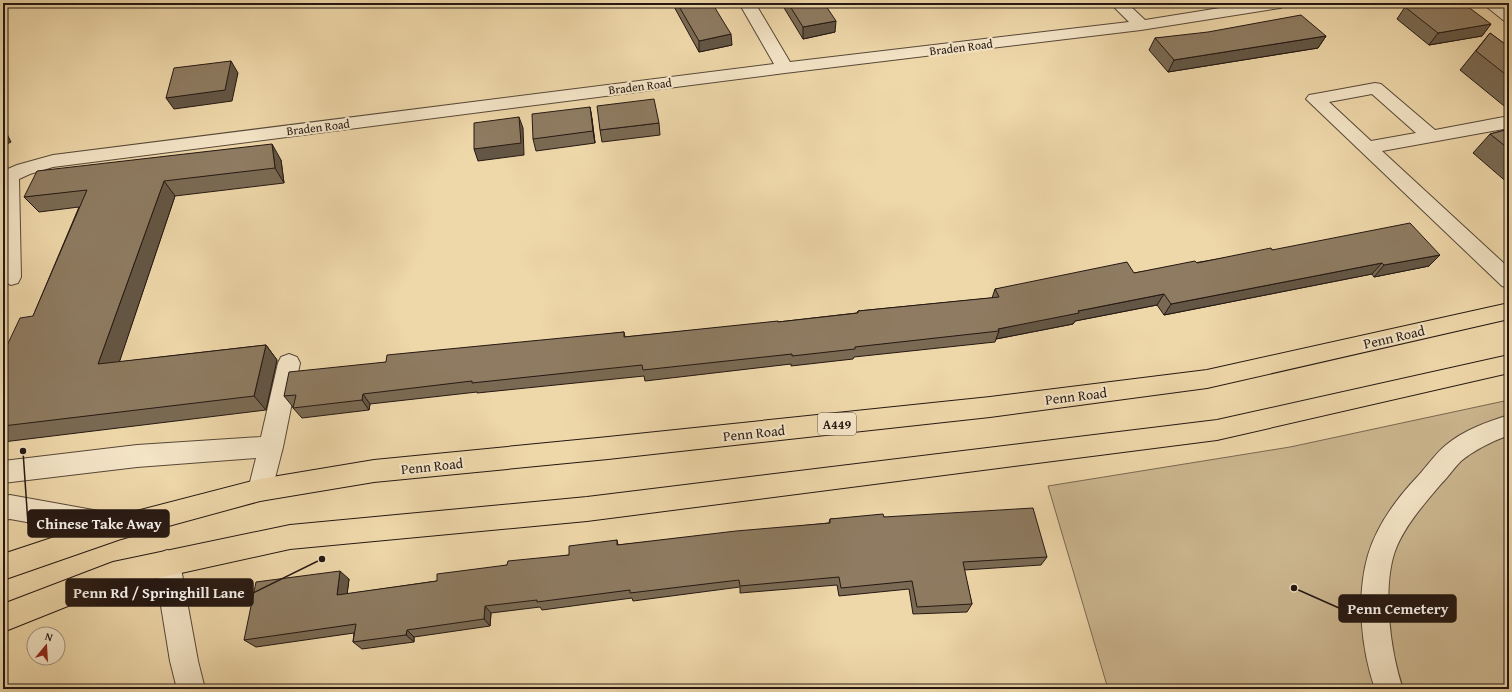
<svg xmlns="http://www.w3.org/2000/svg" width="1512" height="692" viewBox="0 0 1512 692" font-family="'Gentium Book Plus',serif">
	<style>
		.green { fill: #ccb790; stroke: #786852 }
		.lines { fill: none; stroke-linecap: round; stroke-linejoin: round }
		.minor-casing { stroke: #574838; stroke-width: 2 }
		.highway-casing { stroke: #251813; stroke-width: 2 }
		.minor { fill: #f4e5c7; fill-rule: evenodd }
		.highway { fill: #eed7a9; fill-rule: evenodd }
		.wall { fill: #7a6a53; stroke: #251813 }
		.shaded-wall { fill: #635644; stroke: #251813 }
		.building { fill: #8e7b61; stroke: #251813 }
		.labels { text-anchor: middle; dominant-baseline: central; stroke-width: 4; stroke-linejoin: round; paint-order: stroke }
		.far-street-label { font-size: 12px; fill: #251813; stroke: #f4e5c7 }
		.shield { fill: #f4e5c7; stroke: #635649; stroke-width: 1 }
		.shield-label { font-size: 13px; font-weight: bold; fill: #251813 }
		.street-label { font-size: 14px; fill: #251813; stroke: #f4e5c7 }
		.leader { fill: none; stroke: #251813; stroke-width: 1.5 }
		.callout-dot { fill: #251813; stroke: #f4e5c7; stroke-width: 1.5 }
		.callout { fill: #251813; stroke: #251813; stroke-width: 1.5 }
		.callout-label { font-size: 15px; text-anchor: middle; font-weight: bold; fill: #fff }
	</style>
	<rect width="100%" height="100%" fill="#eed7a9"/>
	<filter id="stains"><feTurbulence type="fractalNoise" baseFrequency=".005" numOctaves="4"/><feColorMatrix values="0 0 0 0 .2 0 0 0 0 .09 0 0 0 0 .02 0 0 0 .5 -.17"/></filter>
	<radialGradient id="worn" r=".72"><stop offset=".6" stop-color="#630" stop-opacity="0"/><stop offset="1" stop-color="#630" stop-opacity=".3"/></radialGradient>
	<path class="green" d="M1509 400V689H1108L1048 486 1290 447Z"/>
	<g class="lines">
		<defs>
			<g id="minor">
				<path d="M739 3H755L790 62 1129 22 1110 3H1127L1145 20 1251 3H1288L1285 6 1280 8 1141 30 785 73 53 167 30 174 19 179 21 277 18 283 11 285 3 281V171L17 165 53 155 774 64Z"/>
				<path d="M1482 3H1500L1509 10V22L1503 20Z"/>
				<path d="M1375 83 1381 84 1435 130 1509 116V128L1382 151 1509 268V288L1502 286 1306 99 1309 95 1315 94ZM1372 94 1416 133 1371 141 1329 102Z"/>
				<path d="M289 354 297 357 300 363 283 447 272 490 269 498 260 501 251 498 248 490 256 458 137 467 3 483V461L137 445 261 437 278 363 281 357Z"/>
				<path d="M1509 415V435C1493 441 1474 450 1461 461 1454 468 1448 477 1441 484 1425 503 1407 523 1397 546 1381 583 1390 651 1403 689H1375C1361 648 1356 597 1368 555 1377 525 1397 498 1418 476 1427 466 1436 453 1446 445 1464 430 1487 422 1509 415Z"/>
				<path d="M10 495 121 515 130 519 134 527 130 535 121 539 10 519 3 520V496Z"/>
				<path d="M167 550 176 554 180 563 198 661 205 689H177L170 661 154 563 158 554Z"/>
			</g>
			<g id="highway">
				<path d="M1509 303V319L1207 388 990 417 608 459 374 482 260 501 121 539 3 580V554L121 515 260 479 374 460 608 437 990 397 1207 370Z"/>
				<path d="M1509 355V373L1217 440 587 521 290 549 113 588 3 632V604L113 562 290 525 587 497 1217 420Z"/>
			</g>
		</defs>
		<use href="#minor" class="minor-casing"/>
		<use href="#highway" class="highway-casing"/>
		<use href="#minor" class="minor"/>
		<use href="#highway" class="highway"/>
	</g>
	<g class="wall">
		<path d="M672 3H712L732 45 699 52Z"/>
		<path d="M781 3H824L835 32 803 39Z"/>
		<path d="M1405 7 1491 24 1482 36 1429 45 1397 19Z"/>
		<path d="M1490 33 1509 47V110L1460 70Z"/>
		<path d="M1326 36 1318 48 1168 72 1149 50 1155 38Z"/>
		<path d="M590 107 592 119 595 143 536 151 533 139Z"/>
		<path d="M659 123 660 135 602 142 600 130Z"/>
		<path d="M1509 129V184L1473 153 1490 134Z"/>
		<path d="M281 160 284 183 175 196 119 362 266 345 277 360 266 410 3 442V354L33 316 79 207 39 212 24 197Z"/>
		<path d="M1272 250 1440 255 1429 266 1374 277 1372 274 1164 315 1157 305 1075 321 1073 324 996 339 995 342 854 357 853 359 791 366V364L645 381 644 376 477 393V392L370 404 369 410 302 418 293 408V407L284 396 386 362 624 332 625 337 778 322 857 313 858 311 992 298 995 289 1134 273Z"/>
		<path d="M884 517 1047 557 1041 565 964 570 972 604 967 612 913 614 909 589 839 596 837 585 740 593V587L633 601 632 598 542 610 540 607 491 613 490 626 414 637V642L362 649 353 642 354 633 256 647 244 640 349 579 347 594 437 581 507 565 569 555 617 540 618 545 829 523 830 519Z"/>
	</g>
	<g class="shaded-wall">
		<path d="M836 21 835 32 803 39V27Z"/>
		<path d="M1491 24 1482 36 1429 45 1438 33Z"/>
		<path d="M731 34 732 45 699 52V41Z"/>
		<path d="M1326 36 1318 48 1168 72 1174 60Z"/>
		<path d="M231 61 238 73 232 101 174 109 166 98Z"/>
		<path d="M590 107 592 119 595 143 593 131Z"/>
		<path d="M519 117 523 128 524 155 478 161 474 149Z"/>
		<path d="M3 126 11 142 3 146Z"/>
		<path d="M272 144 281 160 284 183 275 168Z"/>
		<path d="M164 181 175 196 114 378 98 364Z"/>
		<path d="M1440 255 1429 266 1374 277 1384 265Z"/>
		<path d="M1382 263 1372 274 1164 315 1171 304Z"/>
		<path d="M1164 294 1157 305 1075 321 1073 324 996 339 999 331 998 329 1078 311Z"/>
		<path d="M266 345 277 360 266 410 254 396Z"/>
		<path d="M363 394 370 404 369 410 362 400Z"/>
		<path d="M340 571 349 579 346 603 337 595Z"/>
		<path d="M485 606 491 613 490 626 484 619Z"/>
		<path d="M407 630 414 637V642L406 635Z"/>
	</g>
	<g class="building">
		<path d="M677 3H712L731 34 699 41Z"/>
		<path d="M788 3H824L836 21 803 27Z"/>
		<path d="M1428 3H1463L1491 24 1438 33 1405 7Z"/>
		<path d="M1301 15 1326 36 1174 60 1155 38 1208 32Z"/>
		<path d="M1490 33 1509 47V77L1476 51Z"/>
		<path d="M231 61 225 90 166 98 174 68Z"/>
		<path d="M654 99 659 123 600 130 597 106Z"/>
		<path d="M590 107 593 131 533 139 532 114Z"/>
		<path d="M519 117 521 143 474 149V123Z"/>
		<path d="M1509 129V149L1490 134Z"/>
		<path d="M272 144 275 168 164 181 98 364 266 345 254 396 3 426V354L20 318 33 316 87 190 24 197 37 171Z"/>
		<path d="M1410 223 1440 255 1384 265 1382 263 1171 304 1164 294 1078 311 1079 313 998 329 999 331 855 347V349L792 356V354L643 370 642 365 472 383V381L363 394 362 400 293 408 296 395 284 396 289 372 386 362 387 355 624 332V337L778 321V322L858 313V311L999 297 995 289 1127 262 1134 273 1195 261 1197 263 1271 248 1272 250Z"/>
		<path d="M1033 508 1047 557 963 562 972 604 917 607 912 581 841 588 839 577 740 586 739 580 630 593V590L537 602V600L485 606 484 619 407 630 406 635 353 642 356 624 244 640 256 582 340 571 337 595 437 581V574L507 565 508 561 569 555V546L617 540V545L736 531 830 523V519L883 514 884 517Z"/>
	</g>
	<g class="labels">
		<g class="far-street-label">
			<text transform="translate(961 47) rotate(-7)">Braden Road</text>
			<text transform="translate(640 86) rotate(-7)">Braden Road</text>
			<text transform="translate(318 127) rotate(-7)">Braden Road</text>
		</g>
		<rect class="shield" x="818" y="413" width="38" height="22" rx="3"/>
		<g class="shield-label">
			<text x="837" y="424">A449</text>
		</g>
		<g class="street-label">
			<text transform="translate(1394 337) rotate(-13)">Penn Road</text>
			<text transform="translate(1076 396) rotate(-7)">Penn Road</text>
			<text transform="translate(754 433) rotate(-6)">Penn Road</text>
			<text transform="translate(432 466) rotate(-6)">Penn Road</text>
		</g>
	</g>
	<path class="leader" d="M23 451L28 524M322 559L253 593M1294 588L1339 608"/>
	<g class="callout-dot">
		<circle cx="23" cy="451" r="4"/>
		<circle cx="322" cy="559" r="4"/>
		<circle cx="1294" cy="588" r="4"/>
	</g>
	<g class="callout">
		<rect x="28" y="510" width="141" height="27" rx="4"/>
		<rect x="66" y="579" width="187" height="27" rx="4"/>
		<rect x="1339" y="595" width="117" height="27" rx="4"/>
	</g>
	<g class="callout-label">
		<text x="99" y="529">Chinese Take Away</text>
		<text x="159" y="598">Penn Rd / Springhill Lane</text>
		<text x="1398" y="614">Penn Cemetery</text>
	</g>
	<rect width="1512" height="692" fill="none" stroke="#eed7a9" stroke-width="16"/>
	<rect x="4" y="4" width="1504" height="684" fill="none" stroke="#251813" stroke-width="2"/>
	<rect x="8" y="8" width="1496" height="676" fill="none" stroke="#251813"/>
	<g transform="translate(46 646) rotate(18)"><circle r="19" fill="#f4e5c7" stroke="#a1937f"/>
	<path d="M0-3L7 15L0 10L-7 15Z" fill="#8f2418"/>
	<text y="-6" font-size="11" font-weight="bold" text-anchor="middle" fill="#251813">N</text>
	</g>
	<rect width="100%" height="100%" filter="url(#stains)"/>
	<rect width="100%" height="100%" fill="url(#worn)"/>
</svg>
